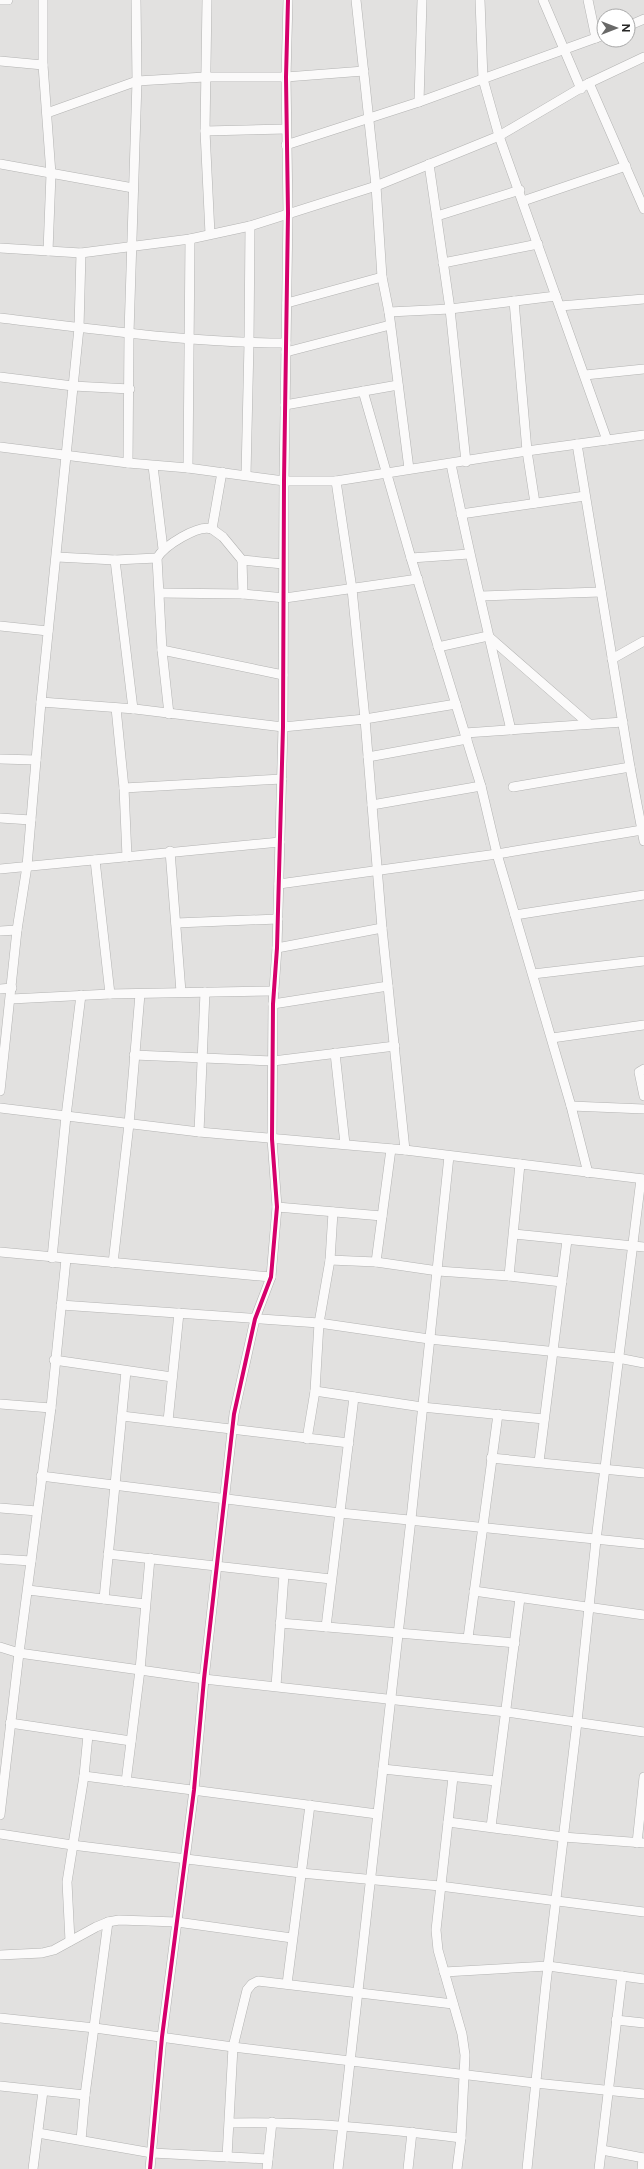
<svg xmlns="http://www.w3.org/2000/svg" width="644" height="2169" viewBox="0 0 644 2169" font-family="Figtree,sans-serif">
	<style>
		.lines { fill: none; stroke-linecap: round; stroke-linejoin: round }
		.minor-casing { stroke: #b3b3b2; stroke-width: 10 }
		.minor { stroke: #fbfafa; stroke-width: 9 }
		.cycleway-casing { stroke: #fff; stroke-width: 6 }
		.cycleway { stroke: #d6006c; stroke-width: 4 }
	</style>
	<rect width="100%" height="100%" fill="#e2e1e0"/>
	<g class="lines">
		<defs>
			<g id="minor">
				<path d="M0 0H8"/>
				<path d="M43 0V65L51 174 48 251"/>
				<path d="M207 0 205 131 210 234"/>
				<path d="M356 0 376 186 382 277 389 312 409 469"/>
				<path d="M480 0 483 79 499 136 607 440"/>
				<path d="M543 0 581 89"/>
				<path d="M588 0 596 38"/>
				<path d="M628 26 644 19"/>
				<path d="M0 61 43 65"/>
				<path d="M589 83 644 209"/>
				<path d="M419 102 422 0"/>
				<path d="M47 113 137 81 205 77H286L364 71"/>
				<path d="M205 131 286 129"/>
				<path d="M286 145 419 102 604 35"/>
				<path d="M0 164 133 188"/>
				<path d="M429 164 450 309 466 462"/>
				<path d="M523 201 626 166"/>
				<path d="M437 216 520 190"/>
				<path d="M0 248 81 253 190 239 250 226 376 186 499 136 589 83 644 57"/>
				<path d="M443 263 538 244"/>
				<path d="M514 301 527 451 535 503"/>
				<path d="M287 303 382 277"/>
				<path d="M560 306 644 299"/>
				<path d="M389 312 450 309 556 296"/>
				<path d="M0 318C95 329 191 343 286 343"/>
				<path d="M286 352 390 325"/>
				<path d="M585 375 644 369"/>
				<path d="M0 377 73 386 130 389"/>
				<path d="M363 391 411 558 481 786 497 854 571 1106 588 1173"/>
				<path d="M285 405 398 385"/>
				<path d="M577 444 630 767 644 841"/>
				<path d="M0 447 128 463 188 468 284 481H336L527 451 644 435"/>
				<path d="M128 463 129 333 137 81 136 0"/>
				<path d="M451 464C469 553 490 642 511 730"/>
				<path d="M153 466 163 549"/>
				<path d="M188 468 190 239"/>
				<path d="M222 472 212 529 223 537 242 560 283 564"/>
				<path d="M246 475 249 343 250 226"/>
				<path d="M336 481 352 589 365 719 382 928 405 1150"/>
				<path d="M461 514 585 496"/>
				<path d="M57 557 115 560 157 558"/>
				<path d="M411 558 469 554"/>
				<path d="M115 560 133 709"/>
				<path d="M242 560 243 594"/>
				<path d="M160 593 243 594 285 598 418 579"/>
				<path d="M481 596 601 592"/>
				<path d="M0 626 48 631"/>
				<path d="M438 647 488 636 589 724"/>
				<path d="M162 650 283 675"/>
				<path d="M612 659 644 641"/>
				<path d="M41 702 135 709 283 727 365 719 456 704"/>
				<path d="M116 708 124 788 127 857"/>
				<path d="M169 714 162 650 157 558C164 546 198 524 212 529"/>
				<path d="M465 733 623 722"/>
				<path d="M368 757 467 739"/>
				<path d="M0 759 36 760"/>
				<path d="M513 787 630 767"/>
				<path d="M124 788 282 779"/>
				<path d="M372 805 481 786"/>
				<path d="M0 818 31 820"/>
				<path d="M170 851 181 992"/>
				<path d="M95 860 110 994"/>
				<path d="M0 869 280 842"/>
				<path d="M279 884 497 854 642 830"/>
				<path d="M515 915 644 895"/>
				<path d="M176 923 278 919"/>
				<path d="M0 931 17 930"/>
				<path d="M277 948 382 928"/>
				<path d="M533 974 644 961"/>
				<path d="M0 989 12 988"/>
				<path d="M11 999 110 994 274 991"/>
				<path d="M273 1004 388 986"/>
				<path d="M552 1038 644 1025"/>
				<path d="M335 1053 345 1144"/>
				<path d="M134 1055 273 1061 395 1046"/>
				<path d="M644 1069 639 1072 644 1096"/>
				<path d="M0 1091 17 930 27 866 41 702 79 328 81 253"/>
				<path d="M571 1106 644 1109"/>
				<path d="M0 1108 199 1132 405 1150 644 1179"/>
				<path d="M199 1132 205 992"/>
				<path d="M277 1207 382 1216"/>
				<path d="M514 1234 644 1247"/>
				<path d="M0 1252 271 1277"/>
				<path d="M52 1258 66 1116 81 995"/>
				<path d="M330 1260 376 1262 438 1271 509 1276 562 1282"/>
				<path d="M376 1262 391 1149"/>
				<path d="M113 1263 129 1124 140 994"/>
				<path d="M509 1276 520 1164"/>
				<path d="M61 1305 319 1323 429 1339 618 1358 644 1363"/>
				<path d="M54 1360 172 1377"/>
				<path d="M315 1391 422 1407 544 1419"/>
				<path d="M0 1404 51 1408"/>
				<path d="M122 1416 349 1443"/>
				<path d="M168 1421 179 1313"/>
				<path d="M307 1439 315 1391 319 1323 330 1260 333 1212"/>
				<path d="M491 1458 644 1473"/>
				<path d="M539 1462 567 1240"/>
				<path d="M41 1476 340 1513 644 1544"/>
				<path d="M0 1508 37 1511"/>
				<path d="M108 1554 331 1579"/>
				<path d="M0 1559 31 1561"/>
				<path d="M28 1590 145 1604"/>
				<path d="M474 1591 644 1615"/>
				<path d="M104 1599 126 1371"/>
				<path d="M280 1623 515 1643"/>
				<path d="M326 1627 354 1397"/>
				<path d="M468 1638 498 1414"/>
				<path d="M0 1647 19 1653 204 1679 506 1712 644 1732"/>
				<path d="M276 1686 284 1574"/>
				<path d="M10 1723 131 1741"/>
				<path d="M383 1769 496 1781"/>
				<path d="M84 1776 377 1814"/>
				<path d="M453 1777 436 1930 438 1950 462 2034 465 2055 461 2138 457 2169"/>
				<path d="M126 1782 140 1670 150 1558"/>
				<path d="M0 1815 19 1653 51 1408 66 1259"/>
				<path d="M448 1822 563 1837 644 1843"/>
				<path d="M491 1827 520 1598"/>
				<path d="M0 1834 72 1845 301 1873 440 1886 644 1912"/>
				<path d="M637 1843 644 1777"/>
				<path d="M70 1941 67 1882 84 1776 88 1735"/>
				<path d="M0 1955 42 1953 54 1950 96 1927 108 1922 119 1920 177 1922 292 1938"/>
				<path d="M444 1972 548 1966 644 1979"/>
				<path d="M287 1984 310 1805"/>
				<path d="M0 2018 95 2028 233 2047 535 2083 644 2094"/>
				<path d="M616 2020 644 2023"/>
				<path d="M0 2086 85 2095"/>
				<path d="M230 2123C308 2121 384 2129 461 2138"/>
				<path d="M38 2133 152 2153 268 2159"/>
				<path d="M81 2140 85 2095 108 1922"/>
				<path d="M602 2150 644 2158"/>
				<path d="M227 2157 233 2047 247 1990 252 1984 258 1981 453 2004"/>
				<path d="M33 2169 43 2091"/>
				<path d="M150 2169 162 2037 194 1790 204 1679 234 1414 255 1319 271 1277 277 1207 272 1139 273 1004 277 948 283 727 284 481 288 213 286 77 288 0"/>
				<path d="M267 2169 272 2122"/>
				<path d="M338 2169 411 1519 449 1156"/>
				<path d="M408 2169 412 2132"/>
				<path d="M527 2169 546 1983 577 1722 596 1540 641 1179"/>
				<path d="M599 2169 622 1976"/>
				<path d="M642 2169 643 2158"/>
			</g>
		</defs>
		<use href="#minor" class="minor-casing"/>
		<use href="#minor" class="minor"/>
		<defs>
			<path id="cycleway" d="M150 2169 162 2037 194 1790 204 1679 234 1414 255 1319 271 1277 277 1207 272 1139 273 1004 277 948 283 727 284 481 288 213 286 77 288 0"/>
		</defs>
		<use href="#cycleway" class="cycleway-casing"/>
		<use href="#cycleway" class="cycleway"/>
	</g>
	<g transform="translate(616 28) rotate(90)"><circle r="19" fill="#ffffff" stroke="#a9a9a9"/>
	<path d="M0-3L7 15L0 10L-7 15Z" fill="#696968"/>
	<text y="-6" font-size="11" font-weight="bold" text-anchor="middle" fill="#282827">N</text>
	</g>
</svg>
